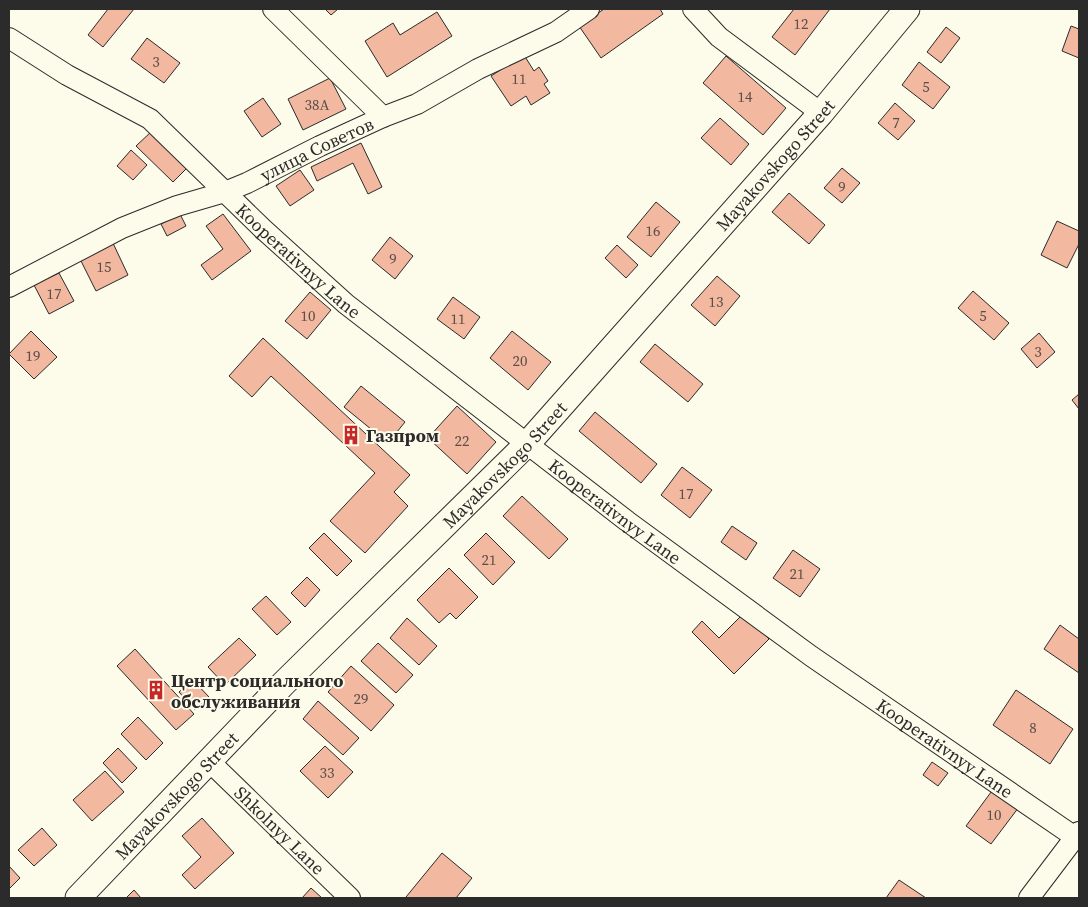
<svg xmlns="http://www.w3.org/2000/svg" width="1088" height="907" viewBox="0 0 1088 907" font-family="'Source Serif 4',serif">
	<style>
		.building { fill: #f2b8a0; stroke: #2b2b2b }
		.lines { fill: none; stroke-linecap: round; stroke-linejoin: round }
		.minor-casing { stroke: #2b2b2b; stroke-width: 22 }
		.tertiary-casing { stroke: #2b2b2b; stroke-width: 27 }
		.minor { stroke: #fdfbea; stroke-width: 20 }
		.tertiary { stroke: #fdfbea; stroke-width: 25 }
		.labels { text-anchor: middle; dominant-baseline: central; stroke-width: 4; stroke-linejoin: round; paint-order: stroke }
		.number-label { font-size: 15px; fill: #5d4e48 }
		.street-label { font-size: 18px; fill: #2b2b2b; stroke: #fdfbea }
		.poi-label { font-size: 18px; font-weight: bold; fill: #2b2b2b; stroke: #fdfbea; text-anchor: start }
	</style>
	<rect width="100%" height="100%" fill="#fdfbea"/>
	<g class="building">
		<path d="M108 9H134L103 47 88 35Z"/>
		<path d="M325 9H338L331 15Z"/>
		<path d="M604 9H660L663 14 601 58 579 26Z"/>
		<path d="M794 9H830L795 55 772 37Z"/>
		<path d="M437 12 452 36 387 77 365 41 393 23 400 35Z"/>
		<path d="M1071 26 1079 29V58L1062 51Z"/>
		<path d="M946 27 960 38 941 63 927 52Z"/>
		<path d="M147 38 180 63 164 83 131 59Z"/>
		<path d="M524 55 534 71 539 67 548 81 544 84 550 93 531 105 526 96 511 106 491 76Z"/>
		<path d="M726 56 786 108 763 135 703 83Z"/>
		<path d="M919 62 950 87 933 109 902 85Z"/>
		<path d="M330 78 346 109 303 130 288 99Z"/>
		<path d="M263 98 281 124 262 137 244 111Z"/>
		<path d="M895 103 915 121 898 140 878 123Z"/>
		<path d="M720 118 749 144 731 165 701 138Z"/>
		<path d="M152 131 188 167 173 182 136 146Z"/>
		<path d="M361 143 382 187 368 194 353 163 317 181 311 167Z"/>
		<path d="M131 150 147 165 133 180 117 166Z"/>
		<path d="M842 168 860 183 842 203 824 188Z"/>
		<path d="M300 170 314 190 290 206 276 186Z"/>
		<path d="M789 193 825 225 809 244 772 212Z"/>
		<path d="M656 202 680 222 651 257 627 237Z"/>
		<path d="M180 214 186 226 167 236 161 224Z"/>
		<path d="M223 214 251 251 212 280 201 265 223 249 206 226Z"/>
		<path d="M1057 221 1079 231V244L1067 268 1041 255Z"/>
		<path d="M390 237 413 256 395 279 372 260Z"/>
		<path d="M112 241 128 275 96 291 79 257Z"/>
		<path d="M617 245 638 265 626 278 605 258Z"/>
		<path d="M59 273 74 301 49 314 34 285Z"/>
		<path d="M717 276 740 296 715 326 691 305Z"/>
		<path d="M973 291 1009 323 994 340 958 308Z"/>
		<path d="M310 292 331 310 307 339 285 321Z"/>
		<path d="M453 297 480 317 464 339 437 319Z"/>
		<path d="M31 331 57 357 34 379 9 354Z"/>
		<path d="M512 331 551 362 528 390 490 358Z"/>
		<path d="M1039 333 1055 352 1037 368 1021 349Z"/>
		<path d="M263 338 410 475 394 492 408 506 365 553 330 521 375 473 271 376 252 397 229 376Z"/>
		<path d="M655 344 703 384 688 402 640 362Z"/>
		<path d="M361 386 405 422 388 443 344 407Z"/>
		<path d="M1079 394V409L1072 400Z"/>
		<path d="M457 406 496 442 467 474 428 438Z"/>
		<path d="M595 412 657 464 641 483 579 431Z"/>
		<path d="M682 467 712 490 690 518 661 495Z"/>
		<path d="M522 496 568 539 549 559 503 516Z"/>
		<path d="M732 526 757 543 746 560 721 542Z"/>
		<path d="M324 533 352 561 337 576 309 548Z"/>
		<path d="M486 533 515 562 493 585 464 555Z"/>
		<path d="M793 550 820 569 800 597 773 578Z"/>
		<path d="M449 568 478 597 456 619 450 613 439 623 417 600Z"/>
		<path d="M307 577 320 590 305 607 291 593Z"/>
		<path d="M266 596 291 622 277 635 252 609Z"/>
		<path d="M744 613 769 639 734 674 692 632 702 621 719 638Z"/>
		<path d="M407 618 437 646 419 665 390 638Z"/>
		<path d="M1060 625 1079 639V673L1044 649Z"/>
		<path d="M239 638 256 655 225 685 208 667Z"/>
		<path d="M378 643 413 675 396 693 361 661Z"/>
		<path d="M135 649 194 714 176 730 117 666Z"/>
		<path d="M351 666 394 705 371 731 328 692Z"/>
		<path d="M193 680 209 697 195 710 179 692Z"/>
		<path d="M1016 690 1073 729 1050 764 993 725Z"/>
		<path d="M318 701 359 738 343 755 303 719Z"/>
		<path d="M138 717 163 743 146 760 121 734Z"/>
		<path d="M325 746 353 772 328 798 300 771Z"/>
		<path d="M118 748 137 768 122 783 103 763Z"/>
		<path d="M932 762 948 773 938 786 923 775Z"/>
		<path d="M105 771 124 792 92 821 73 800Z"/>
		<path d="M997 784 1022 803 991 844 966 826Z"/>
		<path d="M202 818 234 853 195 889 182 875 201 857 182 836Z"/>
		<path d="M42 828 57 845 34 866 18 850Z"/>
		<path d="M442 853 472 878 456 898H408L406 897Z"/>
		<path d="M9 866 20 878 9 889Z"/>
		<path d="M899 880 926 898H886Z"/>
		<path d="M311 888 322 898H302Z"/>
		<path d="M134 890 141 898H126Z"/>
	</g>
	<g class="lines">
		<defs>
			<g id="minor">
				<path d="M273 9 383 117"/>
				<path d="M693 9 719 37 821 113"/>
				<path id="s1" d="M9 38 67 75 150 119 263 229 346 304 627 521 811 656 1075 837"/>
				<path id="s2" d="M9 287 122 228 177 206 225 192 247 183 320 146 383 117 417 104 478 69 556 32 589 9"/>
				<path id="s3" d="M209 761 350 898"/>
				<path d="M1029 898 1079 832"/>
			</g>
			<g id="tertiary">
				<path id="s4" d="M78 898 283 684 528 443 821 113 907 9"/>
			</g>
		</defs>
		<use href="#minor" class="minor-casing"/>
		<use href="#tertiary" class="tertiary-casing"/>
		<use href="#minor" class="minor"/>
		<use href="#tertiary" class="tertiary"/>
	</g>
	<defs>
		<symbol id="building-bare" viewBox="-9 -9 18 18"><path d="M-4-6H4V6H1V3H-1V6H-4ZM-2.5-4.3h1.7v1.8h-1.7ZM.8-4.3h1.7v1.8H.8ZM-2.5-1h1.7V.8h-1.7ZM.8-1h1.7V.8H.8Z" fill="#c62828" stroke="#fdfbea" stroke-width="2.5" paint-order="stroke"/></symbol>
	</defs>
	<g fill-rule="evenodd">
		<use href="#building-bare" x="337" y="421" width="28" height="28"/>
		<use href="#building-bare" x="142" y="676" width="28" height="28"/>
	</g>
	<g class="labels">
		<g class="number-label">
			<text x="801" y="23">12</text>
			<text x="156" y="61">3</text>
			<text x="519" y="78">11</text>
			<text x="926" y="86">5</text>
			<text x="745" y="96">14</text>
			<text x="317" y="104">38А</text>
			<text x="896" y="122">7</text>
			<text x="842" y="186">9</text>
			<text x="653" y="230">16</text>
			<text x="393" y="258">9</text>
			<text x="104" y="266">15</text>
			<text x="54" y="293">17</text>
			<text x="716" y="301">13</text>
			<text x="308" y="315">10</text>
			<text x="983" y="315">5</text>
			<text x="458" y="318">11</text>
			<text x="1038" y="351">3</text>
			<text x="33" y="355">19</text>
			<text x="520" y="360">20</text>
			<text x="462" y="440">22</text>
			<text x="686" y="493">17</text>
			<text x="489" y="559">21</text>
			<text x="797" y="573">21</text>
			<text x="361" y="698">29</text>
			<text x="1033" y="727">8</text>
			<text x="327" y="772">33</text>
			<text x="994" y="814">10</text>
		</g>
		<g class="street-label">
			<text stroke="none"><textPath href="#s2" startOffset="338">улица Советов</textPath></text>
			<text stroke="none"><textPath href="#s4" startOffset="1012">Mayakovskogo Street</textPath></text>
			<text stroke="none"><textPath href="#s1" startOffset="368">Kooperativnyy Lane</textPath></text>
			<text stroke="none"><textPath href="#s4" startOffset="608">Mayakovskogo Street</textPath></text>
			<text stroke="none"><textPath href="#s1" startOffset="772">Kooperativnyy Lane</textPath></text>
			<text stroke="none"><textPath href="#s1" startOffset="1178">Kooperativnyy Lane</textPath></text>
			<text stroke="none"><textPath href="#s4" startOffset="142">Mayakovskogo Street</textPath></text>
			<text stroke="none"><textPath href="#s3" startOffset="99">Shkolnyy Lane</textPath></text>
		</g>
		<g class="poi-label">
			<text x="366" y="435">Газпром</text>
			<text x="171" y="680">Центр социального<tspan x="171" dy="21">обслуживания</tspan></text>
		</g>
	</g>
	<rect width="1088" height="907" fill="none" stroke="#2b2b2b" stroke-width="20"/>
</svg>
